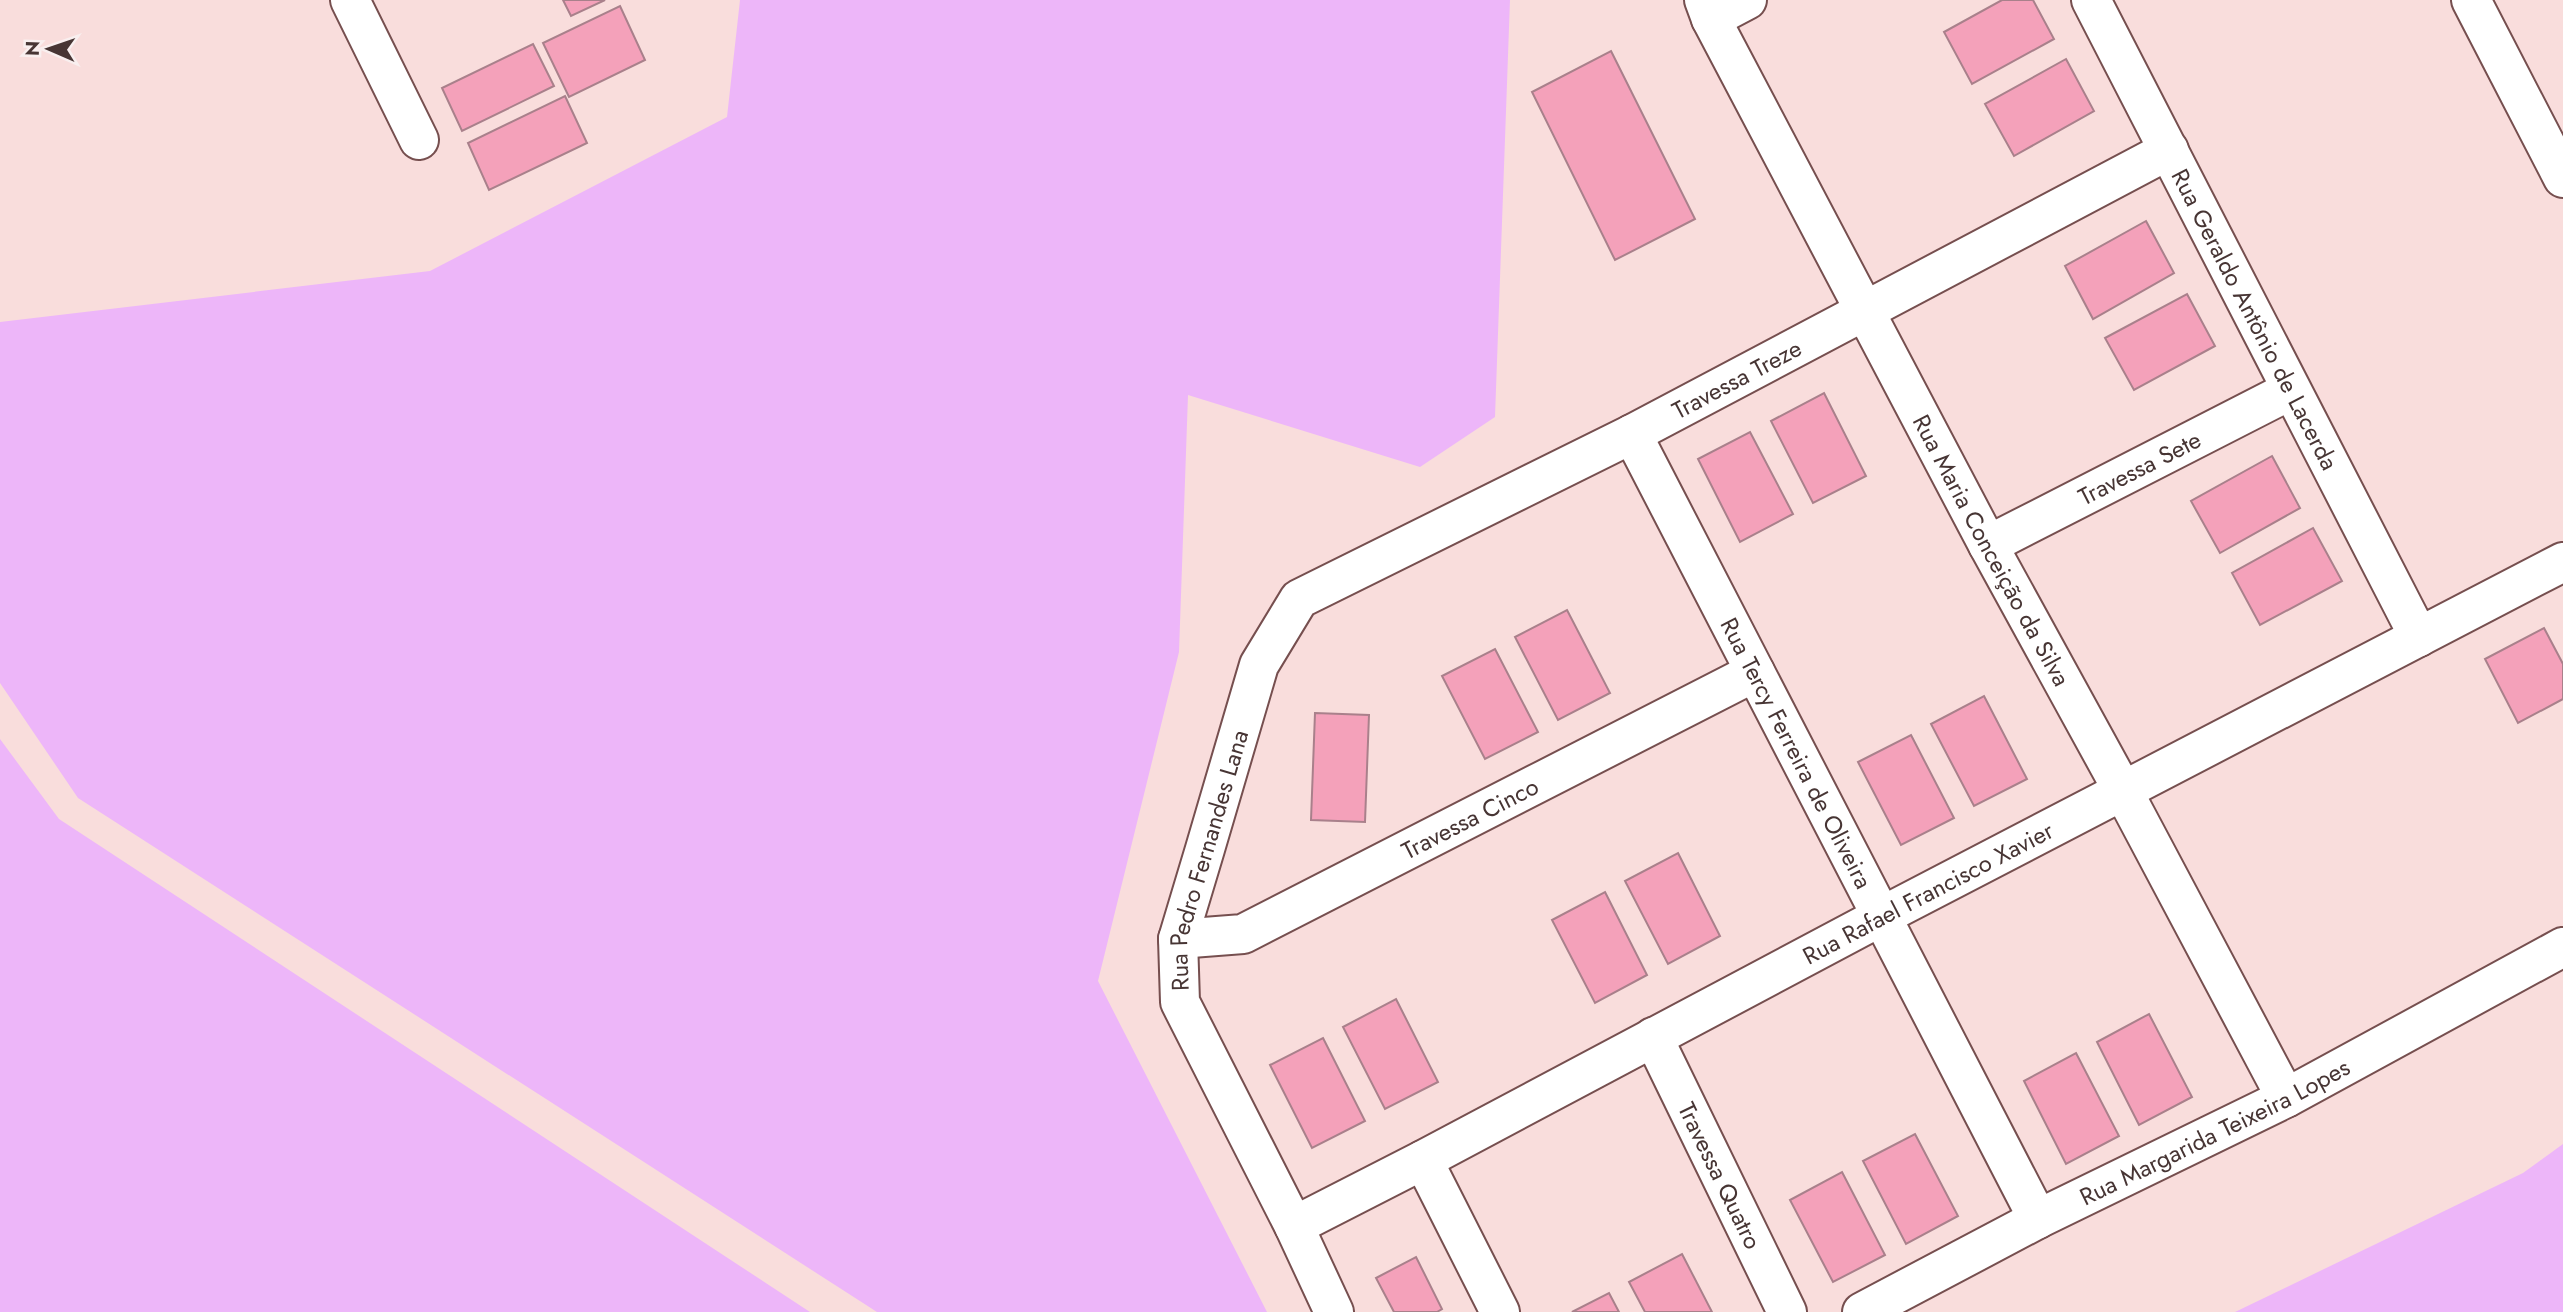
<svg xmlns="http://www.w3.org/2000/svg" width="2563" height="1312" viewBox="0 0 2563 1312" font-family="Jost,sans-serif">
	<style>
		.green { fill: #edb6f9 }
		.building { fill: #f4a1ba; stroke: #a9808b; stroke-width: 2 }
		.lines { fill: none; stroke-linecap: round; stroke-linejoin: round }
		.minor-casing { stroke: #764f4f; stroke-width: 42 }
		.minor { stroke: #fff; stroke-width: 38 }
		.labels { text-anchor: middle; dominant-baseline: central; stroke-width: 5; stroke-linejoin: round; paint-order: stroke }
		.street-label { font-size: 24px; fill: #473534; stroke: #f9efef }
	</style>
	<rect width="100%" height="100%" fill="#f9dddc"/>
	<g class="green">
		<path d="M740 0H1510L1495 417 1420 467 1188 395 1179 652 1098 981 1267 1312H877L78 798 0 683V322L430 271 727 117Z"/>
		<path d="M0 739 59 819 810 1312H0Z"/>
		<path d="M2563 1144V1312H2235L2523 1173Z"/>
	</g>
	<g class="building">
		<path d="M563 0H605L571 16Z"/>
		<path d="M2002 0H2033L2054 39 1972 84 1944 32Z"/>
		<path d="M620 6 645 60 569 97 543 43Z"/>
		<path d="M533 44 554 86 462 131 442 88Z"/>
		<path d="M1611 51 1695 219 1615 260 1532 92Z"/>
		<path d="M2066 59 2094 111 2014 156 1985 104Z"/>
		<path d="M565 96 587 143 489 190 468 143Z"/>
		<path d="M2146 221 2174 273 2093 319 2065 266Z"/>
		<path d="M2187 294 2215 346 2134 390 2105 338Z"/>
		<path d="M1824 393 1866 476 1813 503 1771 421Z"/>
		<path d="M1750 432 1793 514 1740 542 1698 459Z"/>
		<path d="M2272 456 2300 508 2220 553 2191 501Z"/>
		<path d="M2313 528 2342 581 2260 625 2232 573Z"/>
		<path d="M1567 610 1610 693 1558 720 1515 637Z"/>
		<path d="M2544 628 2563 664V699L2518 723 2485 659Z"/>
		<path d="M1495 649 1538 732 1485 759 1442 676Z"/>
		<path d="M1984 696 2027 779 1974 806 1931 724Z"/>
		<path d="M1315 713 1369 715 1365 822 1311 820Z"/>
		<path d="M1911 735 1954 818 1901 845 1858 762Z"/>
		<path d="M1678 853 1720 936 1668 964 1625 881Z"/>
		<path d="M1605 892 1647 975 1595 1003 1552 920Z"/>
		<path d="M1396 999 1438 1082 1385 1109 1343 1027Z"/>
		<path d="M2149 1014 2192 1097 2139 1125 2097 1042Z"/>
		<path d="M1323 1038 1365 1121 1312 1148 1270 1065Z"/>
		<path d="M2076 1053 2119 1136 2066 1164 2024 1081Z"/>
		<path d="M1915 1134 1958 1216 1906 1244 1863 1161Z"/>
		<path d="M1842 1172 1885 1255 1833 1282 1790 1200Z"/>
		<path d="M1682 1254 1712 1312H1645L1629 1282Z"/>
		<path d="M1416 1257 1442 1309 1437 1312H1394L1376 1278Z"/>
		<path d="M1609 1293 1619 1312H1572Z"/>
	</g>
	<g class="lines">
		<defs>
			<g id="minor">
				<path d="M350 0 419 140"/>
				<path id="s1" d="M1704 0 1711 19 1988 545 2123 791 2286 1098"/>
				<path id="s2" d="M2091 0 2419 637"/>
				<path d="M2471 0 2563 178"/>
				<path d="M1711 19 1747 0"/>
				<path id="s3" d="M1632 434 2038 1219"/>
				<path id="s4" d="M1988 545 2291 390"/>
				<path id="s5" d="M1178 939 1243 934 1755 672"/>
				<path id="s6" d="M1653 1037 1787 1312"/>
				<path d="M1423 1160 1500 1312"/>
				<path id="s7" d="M1294 1226 1423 1160 1882 916 2563 562"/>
				<path id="s8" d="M1334 1312 1294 1226 1180 1002 1178 939 1205 849 1259 665 1299 599 1632 434 2169 150"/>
				<path id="s9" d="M1862 1312 2038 1219 2286 1098 2563 947"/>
			</g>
		</defs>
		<use href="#minor" class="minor-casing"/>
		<use href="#minor" class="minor"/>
	</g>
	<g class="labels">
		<g class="street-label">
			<text stroke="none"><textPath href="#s2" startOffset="359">Rua Geraldo Antônio de Lacerda</textPath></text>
			<text stroke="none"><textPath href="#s8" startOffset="1262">Travessa Treze</textPath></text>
			<text stroke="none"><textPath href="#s4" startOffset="170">Travessa Sete</textPath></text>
			<text stroke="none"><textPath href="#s1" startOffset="621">Rua Maria Conceição da Silva</textPath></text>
			<text stroke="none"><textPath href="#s3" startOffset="359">Rua Tercy Ferreira de Oliveira</textPath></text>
			<text stroke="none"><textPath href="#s5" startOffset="320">Travessa Cinco</textPath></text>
			<text stroke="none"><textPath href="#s8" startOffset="492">Rua Pedro Fernandes Lana</textPath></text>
			<text stroke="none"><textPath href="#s7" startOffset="716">Rua Rafael Francisco Xavier</textPath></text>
			<text stroke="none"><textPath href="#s9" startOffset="396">Rua Margarida Teixeira Lopes</textPath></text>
			<text stroke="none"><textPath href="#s6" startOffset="154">Travessa Quatro</textPath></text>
		</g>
	</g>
	<g transform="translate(49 49) rotate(272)" stroke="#f9efef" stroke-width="5" paint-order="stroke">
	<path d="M0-5L12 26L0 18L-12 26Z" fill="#473534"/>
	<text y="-10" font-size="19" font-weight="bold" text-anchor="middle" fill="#473534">N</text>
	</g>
</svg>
